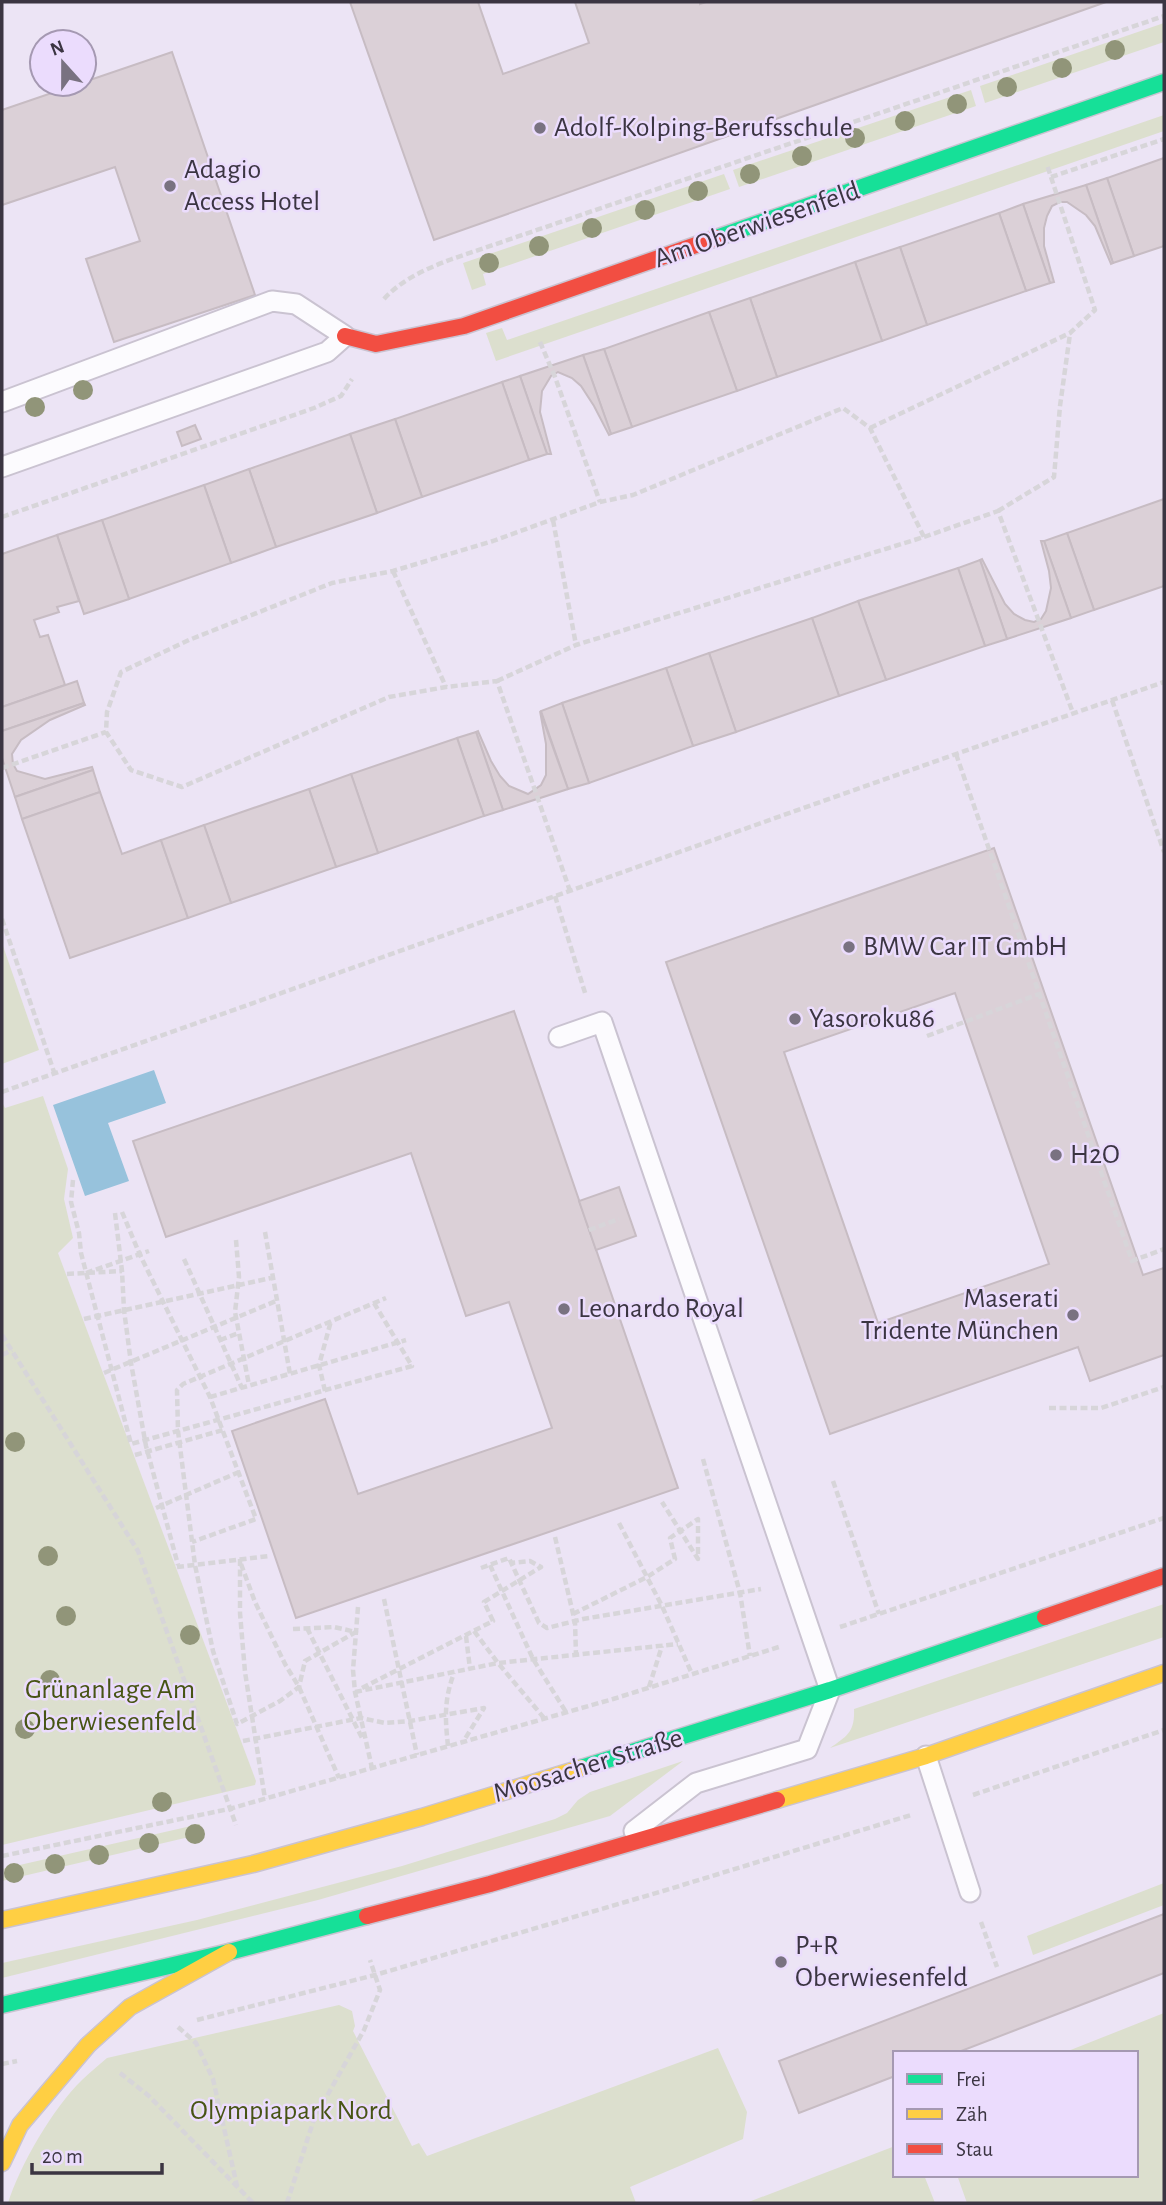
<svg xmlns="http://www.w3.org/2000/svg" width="1166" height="2205" viewBox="0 0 1166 2205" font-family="'Alegreya Sans',sans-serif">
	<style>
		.green { fill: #dcdfce }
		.water { fill: #97c2dc }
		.building { fill: #dbd0d7; stroke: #c7bcc3; stroke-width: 2; fill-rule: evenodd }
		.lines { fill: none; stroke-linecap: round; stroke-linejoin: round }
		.lane-casing { stroke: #cac3d1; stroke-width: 23 }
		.fast-casing { stroke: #cac3d1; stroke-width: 19 }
		.slow-casing { stroke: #cac3d1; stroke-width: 19 }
		.jam-casing { stroke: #cac3d1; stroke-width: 19 }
		.path { stroke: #d7d5d9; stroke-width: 4.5; stroke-dasharray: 7 3.5; stroke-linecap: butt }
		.lane { stroke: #fcfbfe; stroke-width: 19 }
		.fast { stroke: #16e098; stroke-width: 16 }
		.slow { stroke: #ffcf43; stroke-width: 16 }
		.jam { stroke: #f24e42; stroke-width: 16 }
		.tree { fill: #919579 }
		.poi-dot { fill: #797281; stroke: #ebdcfd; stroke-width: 2.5 }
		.labels { text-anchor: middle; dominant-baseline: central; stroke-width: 5; stroke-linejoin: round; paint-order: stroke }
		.poi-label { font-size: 28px; fill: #3b3542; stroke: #ebdcfd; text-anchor: start }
		.street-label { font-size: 28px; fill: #3b3542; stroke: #ebdcfd }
		.park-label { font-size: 28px; fill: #475414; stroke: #ebdcfd }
	</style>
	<rect width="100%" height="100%" fill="#ece4f5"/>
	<g class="green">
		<path d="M1164 23V42L985 103 980 86Z"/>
		<path d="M971 90 976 106 739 187 733 170Z"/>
		<path d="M1164 115V131L496 361 486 333 502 328 507 340Z"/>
		<path d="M724 174 730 189 483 274 486 285 472 290 463 263Z"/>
		<path d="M2 943 39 1050 2 1064Z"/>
		<path d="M43 1096 68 1169 64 1199 73 1238 58 1253 256 1781 255 1785 2 1845V1102L5 1108Z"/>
		<path d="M1164 1604V1637L830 1748C847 1736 855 1732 854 1709Z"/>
		<path d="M683 1761 610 1816 318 1900 2 1978V1963L197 1920 402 1866 555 1819 567 1813 578 1800 590 1792Z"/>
		<path d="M200 1824 202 1834 2 1881V1869Z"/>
		<path d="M1164 1883V1905L1033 1955 1027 1936Z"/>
		<path d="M339 2005 352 2011 355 2026 353 2031 412 2146 419 2143 427 2156 718 2048 747 2112 743 2139 630 2187 636 2203H8C20 2165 53 2108 82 2080 90 2072 99 2065 107 2058Z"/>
		<path d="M1164 2013V2203H967L957 2175H1136V2053H1063Z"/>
		<path d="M895 2146V2175H924L935 2203H746Z"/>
	</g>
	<path class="water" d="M154 1070 166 1103 108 1123 129 1181 85 1196 53 1105Z"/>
	<g class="building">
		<path d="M350 2H478L503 74 589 43 575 2H700V4L706 2H1106L434 240Z"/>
		<path d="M172 52 255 295 114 342 86 259 140 241 115 167 2 205V110L78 84H84V82Z"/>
		<path d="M1164 158V246L1134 256 1107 178Z"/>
		<path d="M1107 178 1134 256 1113 263 1086 185Z"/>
		<path d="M1086 185 1113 263 1111 264 1095 226 1086 215 1067 202H1060L1052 206 1047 216 1044 228V246L1054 282 1050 283 1023 204Z"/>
		<path d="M1023 204 1050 283 1026 291 999 213Z"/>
		<path d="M999 213 1026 291 927 325 900 247Z"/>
		<path d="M900 247 927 325 882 341 855 262Z"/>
		<path d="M855 262 882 341 777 377 750 298Z"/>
		<path d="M750 298 777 377 737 391 709 312Z"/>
		<path d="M709 312 737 391 632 427 604 349Z"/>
		<path d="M604 349 632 427 611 434 583 355Z"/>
		<path d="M583 355 611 434 609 435 594 406 581 386 572 378 558 372 551 376 542 391 540 412 551 454H547L520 376Z"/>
		<path d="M520 376 547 454 529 460 502 382Z"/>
		<path d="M502 382 529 460 422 497 395 419Z"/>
		<path d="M395 419 422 497 377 513 350 434Z"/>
		<path d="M195 425 201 439 182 446 177 432Z"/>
		<path d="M350 434 377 513 276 547 249 469Z"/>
		<path d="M249 469 276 547 231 563 204 485Z"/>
		<path d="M204 485 231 563 129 599 102 520Z"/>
		<path d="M1164 499V586L1094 610 1067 533Z"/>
		<path d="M102 520 129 599 84 614 57 535Z"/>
		<path d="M1067 533 1094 610 1071 618 1044 541Z"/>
		<path d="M57 535 79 601 57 607 59 612 34 620 40 637 48 635 65 685 2 707V554Z"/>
		<path d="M1041 541H1044L1071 618 1007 639 980 560 982 559 1005 604 1014 614 1025 620 1034 622 1041 619 1046 611 1051 588 1049 571Z"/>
		<path d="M980 560 1007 639 985 646 958 568Z"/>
		<path d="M958 568 985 646 886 680 858 601Z"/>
		<path d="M858 601 886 680 839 696 812 618Z"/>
		<path d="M812 618 839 696 736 732 709 653Z"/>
		<path d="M709 653 736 732 693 746 666 668Z"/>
		<path d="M666 668 693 746 589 783 562 703Z"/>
		<path d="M77 681 84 703 2 731V707Z"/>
		<path d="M84 703 85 705 50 720 21 740 12 754 13 764 17 771 45 779 92 767 93 770 15 797 2 758V731Z"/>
		<path d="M562 703 589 783 568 789 541 711Z"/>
		<path d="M540 711 568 789 503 810 476 732 478 731 491 761 500 776 509 786 528 794 541 785 546 775V744Z"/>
		<path d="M476 732 503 810 484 816 457 738Z"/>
		<path d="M457 738 484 816 378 853 351 774Z"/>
		<path d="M93 770 100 792 22 819 15 797Z"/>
		<path d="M351 774 378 853 336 867 309 789Z"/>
		<path d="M309 789 336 867 231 903 204 825Z"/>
		<path d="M100 792 122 854 161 840 188 918 70 958 22 819Z"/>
		<path d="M204 825 231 903 188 918 161 840Z"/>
		<path d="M994 848 1143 1275 1164 1268V1355L1090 1381 1078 1347 830 1434 666 962ZM955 993 1049 1264 878 1323 784 1052Z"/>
		<path d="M514 1011 678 1488 296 1618 232 1431 325 1399 358 1494 552 1428 509 1302 466 1316 411 1153 166 1237 133 1141Z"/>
		<path d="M619 1187 636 1236 596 1250 579 1201Z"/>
		<path d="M1164 1914V1973L956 2053H895V2076L799 2113 779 2061Z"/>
	</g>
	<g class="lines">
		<defs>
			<g id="lane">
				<path d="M2 402 272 301 296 304 345 336 327 352 2 467"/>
				<path d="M559 1037 602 1022 830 1690 807 1749 696 1783 634 1831"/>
				<path d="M926 1756 970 1892"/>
			</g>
			<g id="fast">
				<path d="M716 238 1164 82"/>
				<path d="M581 1768 830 1690 1045 1617"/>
				<path d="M2 2005 229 1952 367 1916"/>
			</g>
			<g id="slow">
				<path d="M777 1800 926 1756 1164 1673"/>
				<path d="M2 1920 253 1864 422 1817 581 1768"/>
				<path d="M2 2163 20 2125 88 2045 130 2007 229 1952"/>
			</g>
			<g id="jam">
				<path d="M345 336 376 344 464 326 716 238"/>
				<path d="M1045 1617 1164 1576"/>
				<path d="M367 1916 490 1884 777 1800"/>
			</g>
		</defs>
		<use href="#lane" class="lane-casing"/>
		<use href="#fast" class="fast-casing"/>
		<use href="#slow" class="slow-casing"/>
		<use href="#jam" class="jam-casing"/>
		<g class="path">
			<path d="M1051 177 1164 139"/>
			<path d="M384 299C402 279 428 268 452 259L1164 16"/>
			<path d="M540 342 555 377 600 502"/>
			<path d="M870 428 1070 333 1095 310 1047 165"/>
			<path d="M998 511 1054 477 1060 406 1070 334"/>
			<path d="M2 517 314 408 341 396 352 379"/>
			<path d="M553 520 576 645"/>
			<path d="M924 537 998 511 1073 713"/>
			<path d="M393 571 446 687"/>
			<path d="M497 681 576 645 924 537 870 428 843 408 633 495 600 502 493 541 393 571 332 583 189 640 121 672 107 712 106 732 131 770 182 787 389 697 446 687 497 681 570 891"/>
			<path d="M1112 700 1164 852"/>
			<path d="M956 754 1132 1261 1164 1249"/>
			<path d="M2 768 106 732"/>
			<path d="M555 896 586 996"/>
			<path d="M2 919 54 1072"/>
			<path d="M927 1036 1039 994"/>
			<path d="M2 1092 956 754 1164 682"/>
			<path d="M73 1180 71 1202 79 1233 81 1253 131 1444 412 1366 374 1303"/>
			<path d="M122 1212 140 1255 210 1397 256 1519 192 1542"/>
			<path d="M115 1213 122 1271 124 1310 131 1363 146 1446 178 1565"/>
			<path d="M589 1230 619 1219"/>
			<path d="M265 1232 290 1374"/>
			<path d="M236 1240 239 1277 235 1312 249 1385"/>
			<path d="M184 1259 242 1388"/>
			<path d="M86 1273 149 1251"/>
			<path d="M67 1274 122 1271"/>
			<path d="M84 1319 271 1278"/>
			<path d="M2 1335 138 1551 236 1825"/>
			<path d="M220 1340 239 1333"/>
			<path d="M2 1355 12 1350"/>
			<path d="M104 1373 276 1301"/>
			<path d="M325 1391 319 1365 331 1321"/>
			<path d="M210 1397 406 1340"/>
			<path d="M1049 1408H1101L1164 1387"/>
			<path d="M135 1455 223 1430"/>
			<path d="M703 1459 740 1593 750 1656"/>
			<path d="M833 1481 879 1614"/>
			<path d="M156 1508 239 1472"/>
			<path d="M619 1523 662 1606 692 1674"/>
			<path d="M555 1537 575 1622 576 1655"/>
			<path d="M240 1559V1613L245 1672 265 1799"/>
			<path d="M241 1564 255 1602 285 1664 299 1687 339 1778"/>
			<path d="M490 1565 533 1659 566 1712"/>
			<path d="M177 1567 269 1556"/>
			<path d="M481 1568 509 1558 539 1623 547 1628 583 1619 761 1589"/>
			<path d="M384 1599 417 1755"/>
			<path d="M358 1607 353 1670 355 1692 372 1768"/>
			<path d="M573 1614 647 1577 675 1559 670 1538 698 1519V1559L662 1502"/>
			<path d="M840 1627 1164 1518"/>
			<path d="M307 1628 363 1740"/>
			<path d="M293 1629 334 1627 356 1632 305 1661 299 1687 280 1701 237 1724 213 1651 195 1565 178 1431 177 1390 183 1384 386 1298"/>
			<path d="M474 1631 498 1663 544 1718"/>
			<path d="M466 1636 470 1669"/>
			<path d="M649 1687 662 1646"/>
			<path d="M362 1688 493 1621 484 1602 541 1567 530 1561 511 1563"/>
			<path d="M355 1692 498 1663 678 1644"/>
			<path d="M243 1741 361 1718 385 1723 410 1721 484 1708 463 1742"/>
			<path d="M448 1746C445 1718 444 1700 454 1673"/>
			<path d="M973 1795 1164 1730"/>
			<path d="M2 1856 229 1809 613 1699 782 1646"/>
			<path d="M981 1922 997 1967"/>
			<path d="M197 2020 375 1975 663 1891 911 1815"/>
			<path d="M178 2027 196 2043 213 2079 237 2186"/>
			<path d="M2 2064 17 2061"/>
			<path d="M120 2073 149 2096 253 2203"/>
			<path d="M287 2203 314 2119 364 2030 380 1990 370 1960"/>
		</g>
		<use href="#lane" class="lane"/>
		<use href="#fast" class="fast"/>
		<use href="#slow" class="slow"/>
		<use href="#jam" class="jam"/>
	</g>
	<g class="tree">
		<circle cx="1115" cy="50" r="10"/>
		<circle cx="1062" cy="68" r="10"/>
		<circle cx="1007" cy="87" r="10"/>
		<circle cx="957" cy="104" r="10"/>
		<circle cx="905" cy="121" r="10"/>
		<circle cx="855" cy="138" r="10"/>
		<circle cx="802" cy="156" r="10"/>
		<circle cx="750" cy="174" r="10"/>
		<circle cx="698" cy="191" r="10"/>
		<circle cx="645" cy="210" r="10"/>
		<circle cx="592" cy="228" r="10"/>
		<circle cx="539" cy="246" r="10"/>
		<circle cx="489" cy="263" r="10"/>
		<circle cx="83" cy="390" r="10"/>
		<circle cx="35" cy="407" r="10"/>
		<circle cx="15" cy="1442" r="10"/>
		<circle cx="48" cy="1556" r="10"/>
		<circle cx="66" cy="1616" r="10"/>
		<circle cx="190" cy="1635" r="10"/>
		<circle cx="50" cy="1680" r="10"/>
		<circle cx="25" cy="1729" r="10"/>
		<circle cx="162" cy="1802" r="10"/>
		<circle cx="195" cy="1834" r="10"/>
		<circle cx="149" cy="1843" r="10"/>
		<circle cx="99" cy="1855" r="10"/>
		<circle cx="55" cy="1864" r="10"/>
		<circle cx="14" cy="1873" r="10"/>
	</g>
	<g class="poi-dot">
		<circle cx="540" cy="128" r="7"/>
		<circle cx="170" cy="186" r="7"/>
		<circle cx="849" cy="947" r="7"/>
		<circle cx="795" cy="1019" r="7"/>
		<circle cx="1056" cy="1155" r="7"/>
		<circle cx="564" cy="1309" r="7"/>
		<circle cx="1073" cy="1315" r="7"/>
		<circle cx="781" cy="1962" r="7"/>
	</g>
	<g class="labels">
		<g class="poi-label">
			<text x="554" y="128">Adolf-Kolping-Berufsschule</text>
			<text x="184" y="170">Adagio<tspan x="184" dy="32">Access Hotel</tspan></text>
			<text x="863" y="947">BMW Car IT GmbH</text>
			<text x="809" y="1019">Yasoroku86</text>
			<text x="1070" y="1155">H2O</text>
			<text x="1059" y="1299" text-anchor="end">Maserati<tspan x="1059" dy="32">Tridente München</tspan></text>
			<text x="578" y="1309">Leonardo Royal</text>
			<text x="795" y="1946">P+R<tspan x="795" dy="32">Oberwiesenfeld</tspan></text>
		</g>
		<g class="street-label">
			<text transform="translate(757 225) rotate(-19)">Am Oberwiesenfeld</text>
			<text transform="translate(588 1766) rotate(-17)">Moosacher Straße</text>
		</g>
		<g class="park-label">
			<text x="110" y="1690">Grünanlage Am<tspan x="110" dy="32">Oberwiesenfeld</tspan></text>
			<text x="291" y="2111">Olympiapark Nord</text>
		</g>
	</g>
	<rect width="1166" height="2205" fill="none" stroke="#3b3542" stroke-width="7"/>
	<rect x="893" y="2051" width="245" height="126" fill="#ebdcfd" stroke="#a599b2" stroke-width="2"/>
	<rect x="907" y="2074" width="35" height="10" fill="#16e098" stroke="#a599b2" stroke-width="2"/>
	<text x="956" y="2086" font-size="21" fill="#3b3542">Frei</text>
	<rect x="907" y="2109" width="35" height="10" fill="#ffcf43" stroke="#a599b2" stroke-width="2"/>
	<text x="956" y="2121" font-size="21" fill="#3b3542">Zäh</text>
	<rect x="907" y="2144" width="35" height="10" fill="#f24e42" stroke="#a599b2" stroke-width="2"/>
	<text x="956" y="2156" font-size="21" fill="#3b3542">Stau</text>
	<g transform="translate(63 63) rotate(339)"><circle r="33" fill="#ebdcfd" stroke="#a599b2" stroke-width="2"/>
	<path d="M0-5L12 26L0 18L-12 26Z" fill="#797281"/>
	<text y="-10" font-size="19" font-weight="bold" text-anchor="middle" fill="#3b3542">N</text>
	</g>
	<path d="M32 2163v10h130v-10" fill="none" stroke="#3b3542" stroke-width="3.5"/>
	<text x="42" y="2163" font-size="21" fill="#3b3542" stroke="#ebdcfd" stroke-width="5" paint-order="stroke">20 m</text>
</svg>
